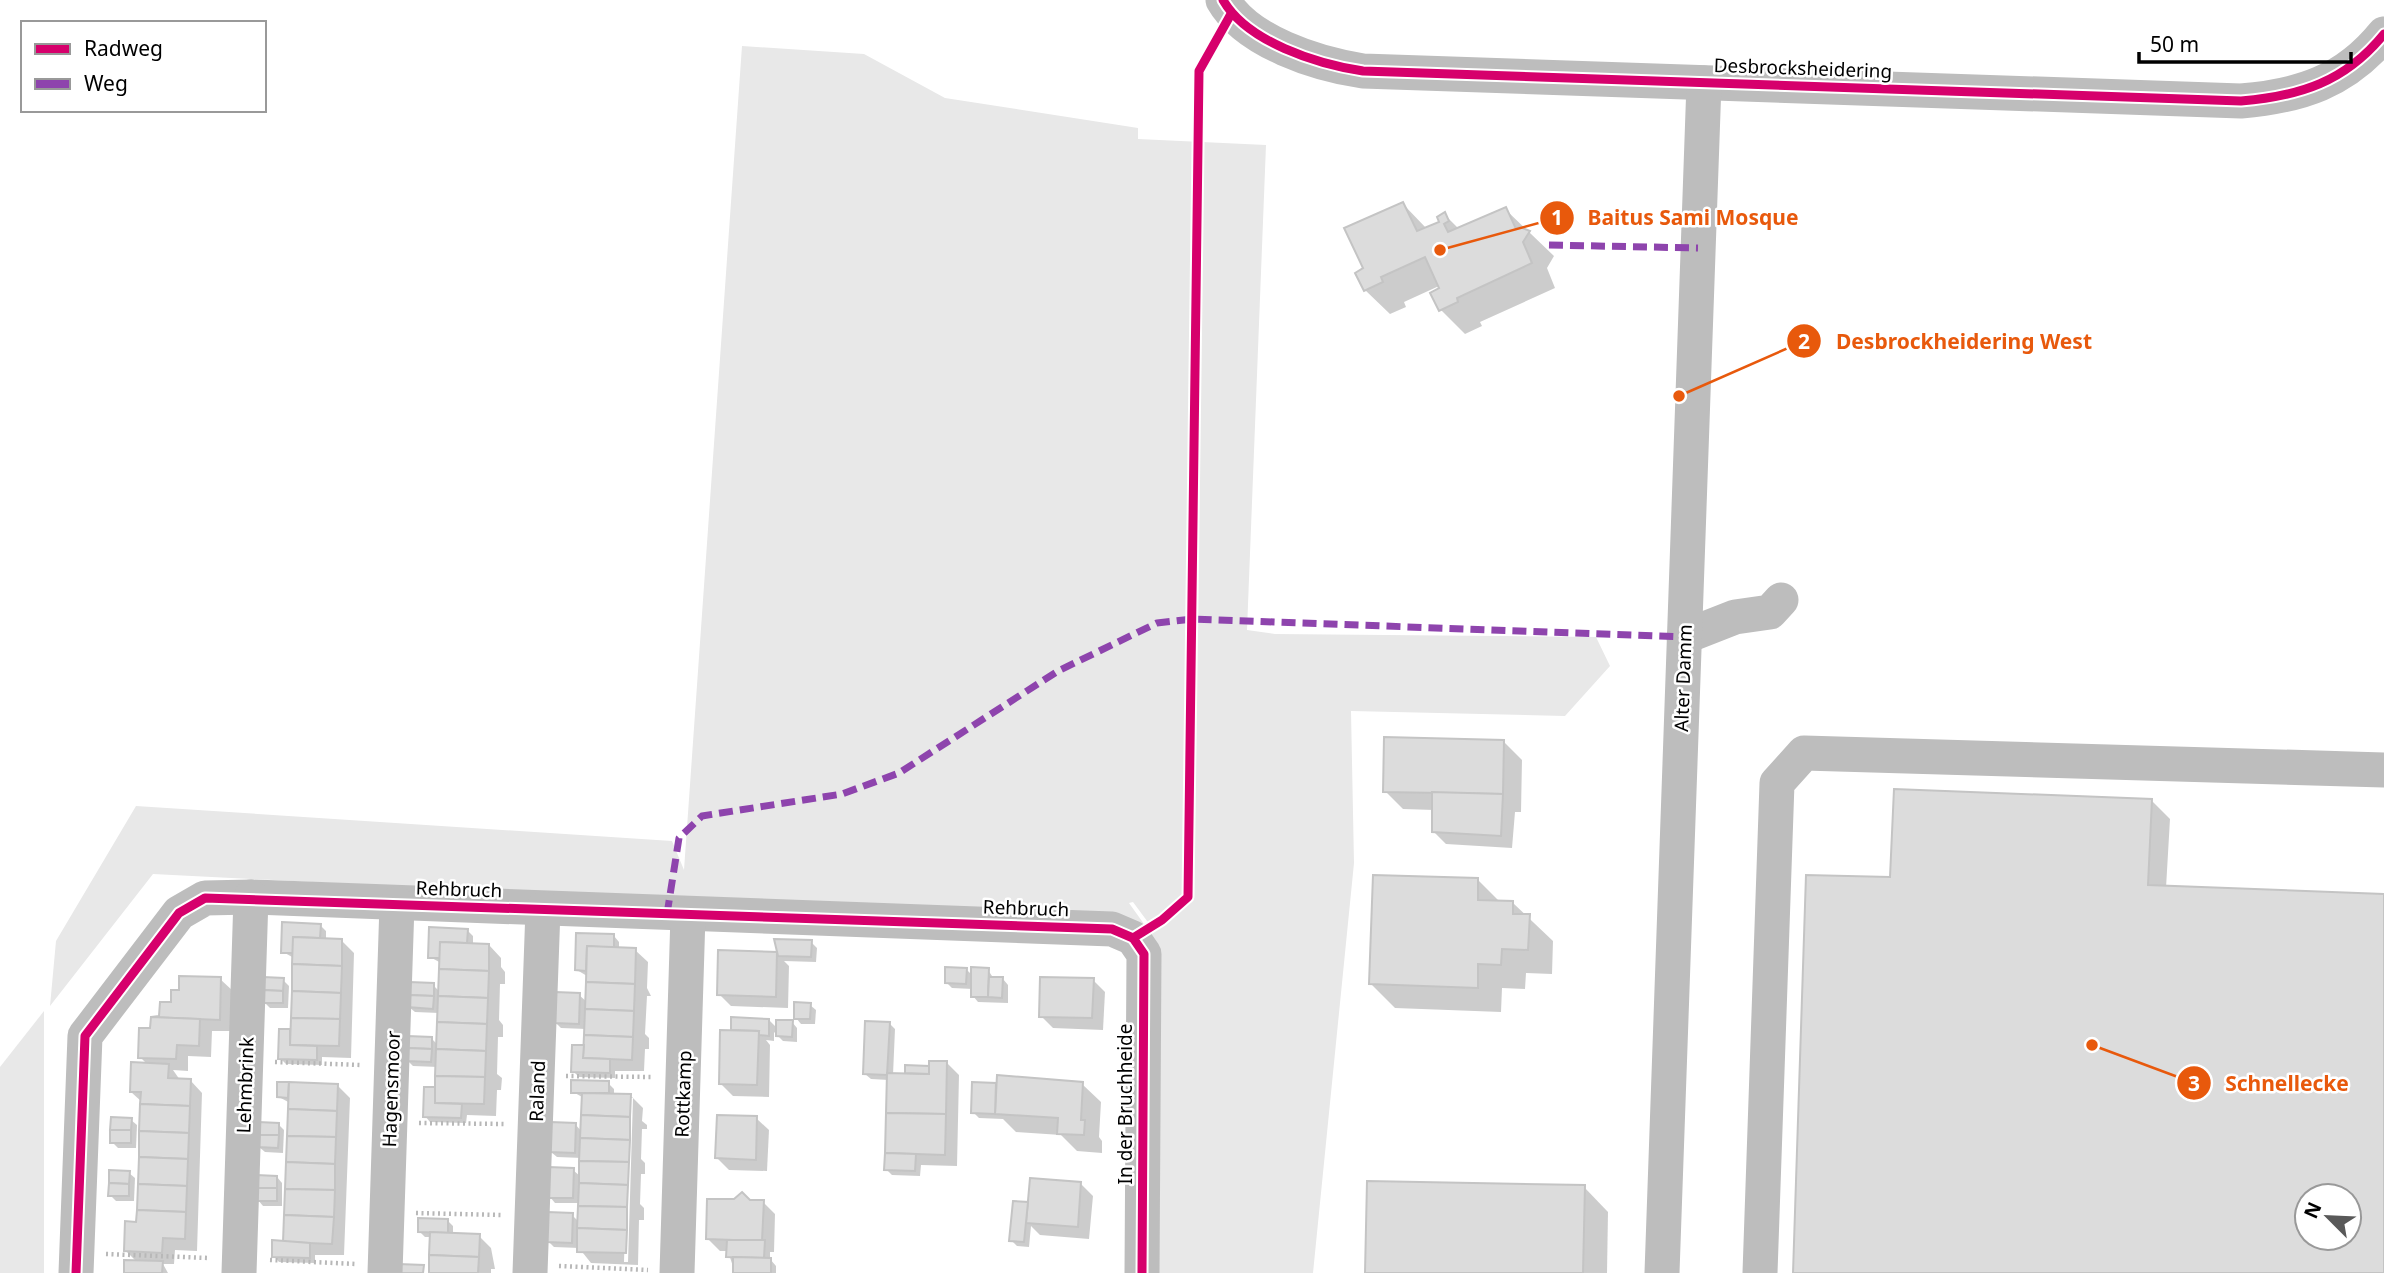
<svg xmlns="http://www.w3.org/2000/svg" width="2384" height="1273" viewBox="0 0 2384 1273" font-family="'Noto Sans',sans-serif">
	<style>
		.green { fill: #e8e8e8 }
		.shadow { fill: #0003; fill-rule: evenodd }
		.building { fill: #dcdcdc; stroke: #c4c4c4; stroke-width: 2; fill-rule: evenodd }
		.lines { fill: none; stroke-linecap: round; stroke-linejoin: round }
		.path { stroke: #b8b8b8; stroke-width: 4.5; stroke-dasharray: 2 3.5; stroke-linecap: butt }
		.minor { stroke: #bdbdbd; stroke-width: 35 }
		.quiet { stroke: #8e44ad; stroke-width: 7; stroke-dasharray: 14 7; stroke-linecap: butt }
		.cycleway-casing { stroke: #fff; stroke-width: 13 }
		.cycleway { stroke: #d6006c; stroke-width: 9 }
		.labels { text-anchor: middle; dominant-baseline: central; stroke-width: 5; stroke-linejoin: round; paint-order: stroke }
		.street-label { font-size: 19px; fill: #000; stroke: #fff }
		.leader { fill: none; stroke: #e8590c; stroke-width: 2.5 }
		.callout-dot { fill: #e8590c; stroke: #fff; stroke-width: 2.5 }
		.mark-label { font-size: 21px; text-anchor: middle; font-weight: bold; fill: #fff }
		.callout-label { font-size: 21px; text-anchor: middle; font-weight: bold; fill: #e8590c; stroke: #fff; stroke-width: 5; stroke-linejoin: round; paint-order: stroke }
	</style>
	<rect width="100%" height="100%" fill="#fff"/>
	<g class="green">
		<path d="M742 46 864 54 945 98 1138 128V139L1266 145 1247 630 1275 634 1596 637 1610 666 1565 716 1351 711 1354 863 1313 1273H1152L1150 925 1133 902 1129 903 1144 924 153 874 50 1006 56 941 136 806 672 841 684 870Z"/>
		<path d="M44 1011V1273H0V1067Z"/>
	</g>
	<g class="shadow">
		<path d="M1403 204 1427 229 1441 223 1445 215 1459 229 1505 209 1554 256 1547 268 1555 288 1480 322 1482 326 1465 334 1441 310 1439 286 1404 302 1406 307 1390 314 1365 290V269Z"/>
		<path d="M1504 742 1522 760 1521 812H1515L1512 848 1446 844 1433 831 1434 810 1403 809 1385 791Z"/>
		<path d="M2152 801 2170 819 2166 888 2384 896V1273H1795ZM2307 1196H2349V1238H2307Z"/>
		<path d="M1478 880 1500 902 1513 903 1553 941 1552 974 1526 973 1525 989 1502 988 1501 1012 1395 1008 1371 984Z"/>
		<path d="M284 924 320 925 326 931V940L342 941 354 953 351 1058 322 1057V1065L286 1064 280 1058 281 1030 292 1031 294 958 283 952Z"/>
		<path d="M431 929 467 930 473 936V945H489L501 958V967L505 972V984H500L499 1020 503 1025V1037H498L497 1074 502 1078 501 1090H497L496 1116 467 1115 466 1123 430 1122 425 1116 437 1089 438 1067 413 1066 407 1060 431 1038 438 1045 439 1013 415 1012 409 1007 433 985 440 992 441 963 430 957Z"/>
		<path d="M578 935 614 936 619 942V949L635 950 648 962 647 988 651 996H647L645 1034 649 1038V1049H645L644 1071H615V1078L579 1077 573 1071 585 1047 586 1029 561 1028 555 1022 579 995 587 1002V976L577 970Z"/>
		<path d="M776 941 811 942 817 948 816 962 784 961 789 966 788 1008 731 1006 719 994 776 954Z"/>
		<path d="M966 969 973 976 988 970 994 979H1003L1008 985V1003L978 1002 973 996V989L952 988 947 983Z"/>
		<path d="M220 979 233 991 231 1031H212L211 1057 188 1056V1071L173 1070 180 1080H190L202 1093 197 1251 175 1250 174 1264H163L168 1273H126L137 1262 126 1251 138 1224 142 1102 131 1092 148 1065 140 1057 152 1030 173 1004Z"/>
		<path d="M283 980 289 986 288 1008H270L264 1002Z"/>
		<path d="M1093 980 1105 992 1103 1030 1053 1028 1041 1016Z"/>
		<path d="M810 1005 816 1010 815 1024H801L796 1018Z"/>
		<path d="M733 1019 769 1020 778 1029 792 1022 797 1028V1042L783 1041 774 1032V1041L766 1040 770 1045 769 1097 733 1096 720 1083Z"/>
		<path d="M889 1023 895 1029 893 1075H909L907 1072 947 1063 959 1075 957 1166 921 1165 920 1176 892 1175 886 1169 889 1080 871 1079 865 1074Z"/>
		<path d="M279 1083 337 1085 350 1098 344 1255H315V1263L279 1262 274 1256 285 1243 290 1103 279 1097Z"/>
		<path d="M608 1083 614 1089V1095L631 1096 643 1108 642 1121 647 1125V1129H642L641 1159 645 1163V1174H641L640 1204 644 1208V1220H639L638 1265 591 1263 579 1248 554 1247 548 1241 572 1215 579 1222 580 1203H555L550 1197 573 1170 581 1177 582 1158 557 1157 551 1152 575 1124 582 1132 584 1098 573 1092ZM629 1098H633L628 1262H624Z"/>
		<path d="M1082 1084 1101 1102 1099 1137 1102 1141V1153L1077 1151 1061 1135 1016 1132 1003 1119 979 1118 973 1112 995 1085 998 1087Z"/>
		<path d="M756 1118 769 1130 767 1171 729 1170 717 1158Z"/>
		<path d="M131 1120 137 1125 136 1148H118L112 1142Z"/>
		<path d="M278 1124 284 1130 283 1153 265 1152 259 1147Z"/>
		<path d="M129 1173 135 1178 134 1201H116L110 1195Z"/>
		<path d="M277 1177 282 1183V1206H263L258 1200Z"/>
		<path d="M1081 1184 1093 1196 1089 1239 1040 1235 1031 1226 1029 1247 1017 1246 1011 1240 1029 1204Z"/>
		<path d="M1584 1187 1608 1212 1607 1273H1366Z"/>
		<path d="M750 1202H763L775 1214 774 1252H770V1259L776 1266V1273H735L728 1251H720L707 1238Z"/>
		<path d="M448 1221 453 1226V1235L479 1236 491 1248 495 1269H491V1273H431L432 1237H425L419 1231Z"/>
	</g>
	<g class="building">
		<path d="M1403 202 1417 231 1439 222 1437 217 1445 212 1449 221 1444 224 1448 232 1506 207 1516 229 1520 227 1530 231 1523 242 1532 263 1457 298 1458 302 1439 311 1430 293 1439 288 1425 257 1381 277 1383 282 1364 291 1355 273 1363 268 1344 228Z"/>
		<path d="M1384 737 1504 740 1503 794 1383 792Z"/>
		<path d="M1894 789 2152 799 2148 885 2384 894V1273H1793L1806 875 1890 877ZM2307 1196H2349V1238H2307Z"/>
		<path d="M1432 792 1503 794 1501 836 1432 832Z"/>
		<path d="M1373 875 1478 878V900L1513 901V914H1530L1528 950 1502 949 1501 965 1478 964V988L1369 984Z"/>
		<path d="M282 922 321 924 320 938 293 937V953H281Z"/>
		<path d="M429 927 468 929 467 943 440 942V958H428Z"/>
		<path d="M576 933 614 934V948L587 946 586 971 575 970Z"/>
		<path d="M293 937 342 939V966L292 964Z"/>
		<path d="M774 939 812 940 811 957 778 956Z"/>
		<path d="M440 942 489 944V971L439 969Z"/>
		<path d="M587 946 636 948 635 984 586 982Z"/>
		<path d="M718 950 777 952 776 997 717 995Z"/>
		<path d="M292 964 342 966 341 993 292 991Z"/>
		<path d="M945 967 967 968 966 984 945 983Z"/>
		<path d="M971 967 989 968 988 997H971Z"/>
		<path d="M439 969 489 971 488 998 438 996Z"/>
		<path d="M179 976 221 977 220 1020 151 1017 159 1016 160 1002H171V990H179Z"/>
		<path d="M263 977 284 978 283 991 263 990Z"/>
		<path d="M989 977H1003L1002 998 988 997Z"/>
		<path d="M1040 977 1094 978 1092 1018 1039 1017Z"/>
		<path d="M409 982 434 983V996L408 995Z"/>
		<path d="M586 982 635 984 634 1011 585 1009Z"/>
		<path d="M263 990 283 991V1003H262Z"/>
		<path d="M292 991 341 993 340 1019 291 1018Z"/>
		<path d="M555 992 580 993 579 1024 554 1023Z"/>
		<path d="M408 995 434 996 433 1009 407 1007Z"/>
		<path d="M438 996 488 998 487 1024 437 1022Z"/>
		<path d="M794 1002 811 1003 810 1019H794Z"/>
		<path d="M585 1009 634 1011 633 1037 584 1035Z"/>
		<path d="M151 1017 200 1019 199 1046 177 1045 176 1059 138 1058 139 1028H150Z"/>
		<path d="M731 1017 769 1019V1036L758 1035 759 1031 731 1030Z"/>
		<path d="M291 1018 340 1019 339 1046 290 1045Z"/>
		<path d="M776 1020H793L792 1037 776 1036Z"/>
		<path d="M865 1021 890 1022 887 1075 863 1074Z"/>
		<path d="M437 1022 487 1024 486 1051 436 1049Z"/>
		<path d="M279 1029H290V1045L317 1046V1060L278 1059Z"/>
		<path d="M720 1030 759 1031 757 1085 719 1084Z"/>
		<path d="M584 1035 633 1037 632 1060 583 1058Z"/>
		<path d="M407 1036 432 1037V1049L406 1048Z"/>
		<path d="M572 1045H584L583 1058 610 1059V1073L571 1072Z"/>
		<path d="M406 1048 432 1049 431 1062 406 1061Z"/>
		<path d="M436 1049 486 1051 485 1077 435 1076Z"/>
		<path d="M929 1061H947L946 1114 886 1113 887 1073 929 1074Z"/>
		<path d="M131 1062 169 1064 168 1078 191 1079 190 1106 140 1104 141 1092H130Z"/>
		<path d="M905 1065 929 1066V1074L905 1073Z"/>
		<path d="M997 1075 1083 1082 1081 1120H1085L1084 1135 1057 1134 1058 1118 995 1114Z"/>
		<path d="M435 1076 485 1077 484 1104 435 1103Z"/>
		<path d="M571 1080 609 1081V1093H571Z"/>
		<path d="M277 1082H289L288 1098 277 1097Z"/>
		<path d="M289 1082 338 1084 337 1111 288 1109Z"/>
		<path d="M972 1082 996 1083 995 1114 971 1113Z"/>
		<path d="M424 1087H435V1103L462 1104 461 1118 423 1117Z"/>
		<path d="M582 1093 631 1094 630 1117 581 1115Z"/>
		<path d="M140 1104 190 1106 189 1133 139 1131Z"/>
		<path d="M288 1109 337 1111 336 1137 287 1136Z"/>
		<path d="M886 1113 946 1114 945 1155 885 1153Z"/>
		<path d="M581 1115 630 1117V1140L580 1138Z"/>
		<path d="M717 1115 757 1116 756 1160 715 1158Z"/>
		<path d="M111 1117 132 1118 131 1130H110Z"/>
		<path d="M258 1122 279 1123V1135H258Z"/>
		<path d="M550 1122 576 1123 575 1153 549 1152Z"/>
		<rect x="110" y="1130" width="21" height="13"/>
		<path d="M139 1131 189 1133 188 1159 139 1157Z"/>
		<path d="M258 1135H279L278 1148 257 1147Z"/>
		<path d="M287 1136 336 1137 335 1164 286 1162Z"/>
		<path d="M580 1138 630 1140 629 1162 579 1161Z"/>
		<path d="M885 1153 916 1154 915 1171 884 1170Z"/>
		<path d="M139 1157 188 1159 187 1186 138 1184Z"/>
		<path d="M579 1161 629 1162 628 1185 579 1183Z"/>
		<path d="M286 1162 335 1164V1190L285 1189Z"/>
		<path d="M548 1167 574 1168 573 1198H548Z"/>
		<path d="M109 1170 130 1171 129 1184 109 1183Z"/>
		<path d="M256 1175 277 1176V1188H256Z"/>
		<path d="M1030 1178 1081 1182 1078 1227 1026 1223Z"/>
		<path d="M1367 1181 1585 1185 1583 1273H1365Z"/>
		<path d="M109 1183 129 1184V1196H108Z"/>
		<path d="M579 1183 628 1185 627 1207 578 1206Z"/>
		<path d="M138 1184 187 1186 186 1212 137 1210Z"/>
		<rect x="256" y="1188" width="21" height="13"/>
		<path d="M285 1189 335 1190 334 1217 284 1215Z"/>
		<path d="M742 1192 750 1200H764L762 1241 706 1239 707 1199H734Z"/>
		<path d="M1013 1201 1028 1202 1024 1242 1009 1241Z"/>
		<path d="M578 1206 627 1207V1230L577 1228Z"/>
		<path d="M137 1210 186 1212 185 1239 163 1238 162 1253 124 1251 125 1221 136 1222Z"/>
		<path d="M547 1212 573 1213 572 1243 546 1242Z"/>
		<path d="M284 1215 334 1217 332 1244 283 1242Z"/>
		<path d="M418 1218 448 1219V1233L418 1232Z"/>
		<path d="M577 1228 627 1230 626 1253 577 1252Z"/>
		<path d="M430 1232 480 1234 479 1257 429 1255Z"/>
		<path d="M272 1240 310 1243V1258L272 1257Z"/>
		<path d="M727 1240H765L764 1258 726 1257Z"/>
		<path d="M429 1255 479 1257 478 1273H429Z"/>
		<path d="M733 1257 771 1258V1273H733Z"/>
		<path d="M124 1260 163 1261 162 1273H124Z"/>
		<path d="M398 1264 424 1265 423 1273H398Z"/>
	</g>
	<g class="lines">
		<g class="path">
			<path d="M275 1062 361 1065"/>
			<path d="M566 1076 652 1077"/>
			<path d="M419 1123 505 1124"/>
			<path d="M416 1213 502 1215"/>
			<path d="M106 1254 209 1258"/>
			<path d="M270 1260 356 1264"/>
			<path d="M559 1266 648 1270"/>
		</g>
		<g class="minor">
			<path d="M1223 0C1247 42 1317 64 1363 71L2241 101C2300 96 2345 82 2384 34"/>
			<path d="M1684 637 1735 617 1770 612 1781 600"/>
			<path d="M76 1273 85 1036 179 913 205 898 251 897 1112 929 1133 938 1144 954 1142 1273"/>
			<path d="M239 1273 251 897"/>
			<path d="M385 1273 397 904"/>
			<path d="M530 1273 543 909"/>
			<path d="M677 1273 688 915"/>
			<path d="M1662 1273 1704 83"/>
			<path d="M1760 1273 1777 783 1804 753 2384 770"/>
		</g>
		<g class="quiet">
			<path d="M1549 245 1698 248"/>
			<path d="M667 914 679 838 702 816 842 794 899 773 1058 671 1157 623 1192 619 1684 637"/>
		</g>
		<defs>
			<g id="cycleway">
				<path d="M1223 0C1247 42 1317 64 1363 71L2241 101C2300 96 2345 82 2384 34"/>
				<path d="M1133 938 1162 920 1188 897 1199 71 1231 14"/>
				<path d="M1133 938 1144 954 1142 1273"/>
				<path d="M76 1273 85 1036 179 913 205 898 1112 929 1133 938"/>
			</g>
		</defs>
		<use href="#cycleway" class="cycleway-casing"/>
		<use href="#cycleway" class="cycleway"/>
	</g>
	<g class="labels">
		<g class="street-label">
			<text transform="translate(1803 68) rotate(2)">Desbrocksheidering</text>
			<text transform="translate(1683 678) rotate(-88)">Alter Damm</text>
			<text transform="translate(459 889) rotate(2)">Rehbruch</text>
			<text transform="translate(1026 908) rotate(2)">Rehbruch</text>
			<text transform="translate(245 1085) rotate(-88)">Lehmbrink</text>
			<text transform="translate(391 1089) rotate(-88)">Hagensmoor</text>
			<text transform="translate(537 1091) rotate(-88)">Raland</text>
			<text transform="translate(683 1094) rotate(-88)">Rottkamp</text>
			<text transform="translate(1125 1104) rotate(-90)">In der Bruchheide</text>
		</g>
	</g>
	<path class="leader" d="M1440 250L1557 218M1679 396L1804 341M2092 1045L2194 1083"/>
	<g class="callout-dot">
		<circle cx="1440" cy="250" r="7"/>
		<circle cx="1679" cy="396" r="7"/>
		<circle cx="2092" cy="1045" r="7"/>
		<circle cx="1557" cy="218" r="18"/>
		<circle cx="1804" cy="341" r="18"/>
		<circle cx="2194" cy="1083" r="18"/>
	</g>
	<g class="mark-label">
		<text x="1557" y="225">1</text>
		<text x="1804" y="349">2</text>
		<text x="2194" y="1091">3</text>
	</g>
	<g class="callout-label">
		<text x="1693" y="225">Baitus Sami Mosque</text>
		<text x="1964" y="349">Desbrockheidering West</text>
		<text x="2287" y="1091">Schnellecke</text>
	</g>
	<rect x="21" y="21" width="245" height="91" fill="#ffffff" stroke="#999999" stroke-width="2"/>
	<rect x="35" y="44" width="35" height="10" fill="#d6006c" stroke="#999999" stroke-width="2"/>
	<text x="84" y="56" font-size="21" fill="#000000">Radweg</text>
	<rect x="35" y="79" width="35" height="10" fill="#8e44ad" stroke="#999999" stroke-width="2"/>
	<text x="84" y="91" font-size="21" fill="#000000">Weg</text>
	<g transform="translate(2328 1217) rotate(294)"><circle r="33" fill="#ffffff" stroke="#999999" stroke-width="2"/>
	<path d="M0-5L12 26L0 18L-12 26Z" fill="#595959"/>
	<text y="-10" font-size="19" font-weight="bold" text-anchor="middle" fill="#000000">N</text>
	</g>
	<path d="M2139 52v10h212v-10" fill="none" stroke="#000000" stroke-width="3.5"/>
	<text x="2150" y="52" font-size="21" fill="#000000" stroke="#ffffff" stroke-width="5" paint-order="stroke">50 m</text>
</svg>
